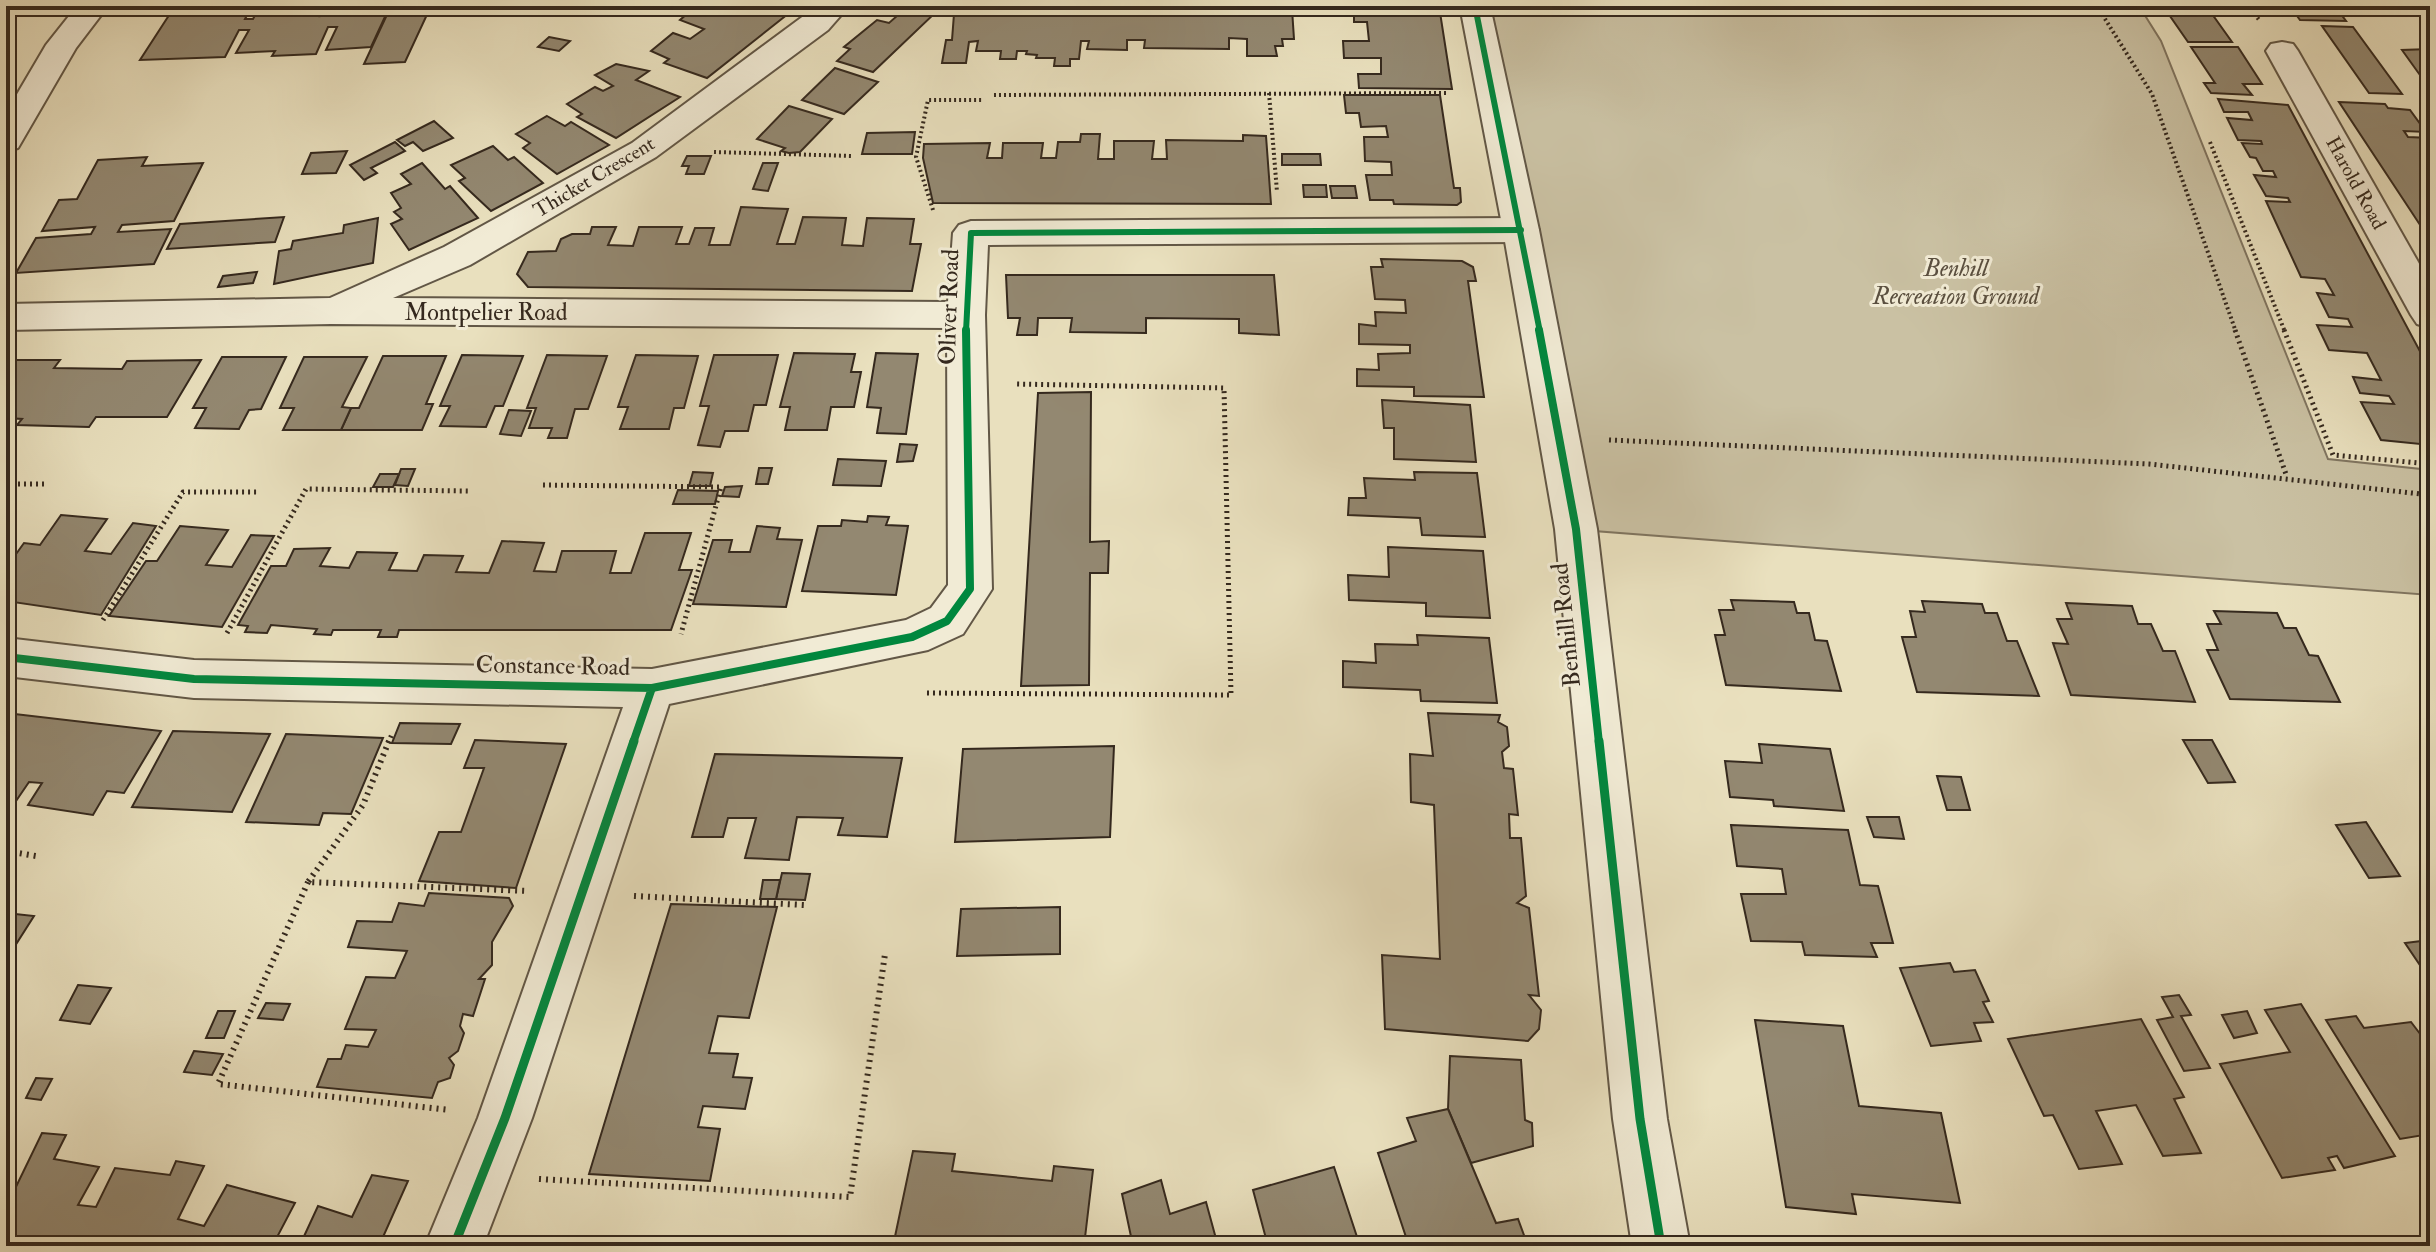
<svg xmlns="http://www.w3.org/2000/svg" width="2436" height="1252" viewBox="0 0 2436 1252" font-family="'IM FELL Double Pica',serif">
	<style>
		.green { fill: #cac1a3; stroke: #807560; stroke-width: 2 }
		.building { fill: #938871; stroke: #35291e; stroke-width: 2 }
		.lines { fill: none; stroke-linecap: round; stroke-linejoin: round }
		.minor-casing { stroke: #625746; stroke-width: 4 }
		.tertiary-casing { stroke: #625746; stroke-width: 4 }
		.path-far2 { stroke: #35291e; stroke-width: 4; stroke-dasharray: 2 3; stroke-linecap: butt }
		.path-far1 { stroke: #35291e; stroke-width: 5; stroke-dasharray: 2 4; stroke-linecap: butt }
		.path { stroke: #35291e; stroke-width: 6; stroke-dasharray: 2 5; stroke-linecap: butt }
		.minor { fill: #f1ebd5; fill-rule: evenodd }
		.tertiary { fill: #f1ebd5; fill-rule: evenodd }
		.cycleway-far2-casing { stroke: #f1ebd5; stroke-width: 10 }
		.cycleway-far1-casing { stroke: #f1ebd5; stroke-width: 13 }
		.cycleway-casing { stroke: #f1ebd5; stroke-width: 14 }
		.cycleway-far2 { stroke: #00873e; stroke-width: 6 }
		.cycleway-far1 { stroke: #00873e; stroke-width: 8 }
		.cycleway { stroke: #00873e; stroke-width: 9 }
		.labels { text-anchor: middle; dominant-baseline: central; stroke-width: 6; stroke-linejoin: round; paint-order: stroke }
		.far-street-label { font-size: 20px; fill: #35291e; stroke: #f1ebd5 }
		.park-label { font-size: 24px; font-style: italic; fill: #5a4f3f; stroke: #f1ebd5 }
		.street-label { font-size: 24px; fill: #35291e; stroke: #f1ebd5 }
	</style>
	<rect width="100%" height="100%" fill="#e9e0be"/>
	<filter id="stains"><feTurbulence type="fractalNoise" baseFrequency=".0025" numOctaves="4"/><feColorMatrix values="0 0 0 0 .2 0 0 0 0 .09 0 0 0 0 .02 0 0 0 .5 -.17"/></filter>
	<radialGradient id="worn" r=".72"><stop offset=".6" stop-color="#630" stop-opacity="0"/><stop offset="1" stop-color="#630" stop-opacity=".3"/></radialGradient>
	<path class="green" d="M1475 6H2139L2161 41 2328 459 2430 470V595L1594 531Z"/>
	<g class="building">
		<path d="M6 6H26L6 25Z"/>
		<path d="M175 6H252L245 19H253L260 6H340L338 10 322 11 320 16 344 14 348 6H390L371 47 326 50 337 27H328L316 54 272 56 275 51 236 53 249 30H239L225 57 140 60Z"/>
		<path d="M391 6H431L405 62 364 64Z"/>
		<path d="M472 6H508L503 15 467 14Z"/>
		<path d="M533 6H569L564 13 530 10Z"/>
		<path d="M595 6H632L624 15Z"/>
		<path d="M696 6H717L732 11 738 6H798L707 78 664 63 669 59 651 51 673 33 690 39 704 29 680 20Z"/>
		<path d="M1363 6H1439L1452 89 1359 88 1358 74H1381V58H1344L1343 41H1369L1367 22H1354V13H1363Z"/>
		<path d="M2163 6 2207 7 2232 42H2188Z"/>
		<path d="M2290 6H2335L2346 21 2300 20Z"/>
		<path d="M906 8 935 13 873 72 837 61 850 49 844 47 877 20 889 23Z"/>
		<path d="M1292 9 1294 39H1282L1283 46H1275L1277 56H1247V39L1229 38V49L1144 48 1145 40H1127V50L1087 49 1089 41H1081L1079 59H1070V66H1054L1055 58H1036L1037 55 1026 54 1027 51H1017L1016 59H1000L1001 51H976L978 41 969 42 966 63H942L946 40H952L954 14Z"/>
		<path d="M2322 26 2353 27 2402 94 2369 93Z"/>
		<path d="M549 37 570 41 559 51 538 47Z"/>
		<path d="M2191 47H2238L2262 84H2243L2252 95 2211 93 2204 83H2215Z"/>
		<path d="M2430 49V89L2402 50Z"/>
		<path d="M616 64 649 71 636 80 680 97 616 138 577 117 582 114 567 104 595 87 603 91 613 86 595 75Z"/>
		<path d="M835 68 878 82 844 114 802 100Z"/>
		<path d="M1344 95H1440L1454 188H1460L1461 202 1457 205 1394 204 1393 200H1370L1366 175H1392L1391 162 1365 161 1364 137H1388L1386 126 1361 127 1359 113H1346Z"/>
		<path d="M2218 99 2288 105 2430 370V445L2381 440 2361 402 2394 404 2389 396 2360 393 2353 377 2381 380 2367 353 2329 350 2317 325 2352 327 2348 319 2329 317 2317 293 2334 295 2325 279 2301 277 2266 201 2290 202 2288 198 2266 196 2254 175 2276 177 2273 171H2263L2256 158 2250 157 2242 143 2262 144 2261 141 2238 140 2227 118 2252 120 2248 112H2224Z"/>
		<path d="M2339 102 2385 104 2388 108 2410 110 2426 132 2404 131 2408 137 2430 138V160H2422L2430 167V240Z"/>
		<path d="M789 106 832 119 800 152 789 153 781 151 785 148 757 139Z"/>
		<path d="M547 116 565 126 571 122 609 145 557 174 523 148 530 143 516 134Z"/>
		<path d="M434 121 453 138 423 151 413 142 405 146 397 140Z"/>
		<path d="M915 132 912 154H862L867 133Z"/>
		<path d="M1081 134H1100L1098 159H1114V141H1154L1152 159H1167L1166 140 1243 141V135L1266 136 1271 204 933 203 923 158 924 144 990 143 987 158H1002L1003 143H1043L1041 158H1056L1058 142H1080Z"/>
		<path d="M395 142 405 151 371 168 377 173 364 180 350 165Z"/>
		<path d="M493 146 508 160 514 157 543 183 491 211 459 181 465 178 451 165Z"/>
		<path d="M347 151 336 173 302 174 311 153Z"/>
		<path d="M1282 154H1320L1321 165H1282Z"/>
		<path d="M687 156H711L704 174H686L689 166H682Z"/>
		<path d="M147 157 142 166 203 163 174 221 122 225 118 232 171 229 154 264 16 273 36 238 91 234 95 227 42 231 59 200 77 199 98 160Z"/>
		<path d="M422 163 445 189 450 186 478 218 409 250 391 224 402 219 394 212 401 208 391 193 411 184 401 174Z"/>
		<path d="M763 163H778L768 191 753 189Z"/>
		<path d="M1303 185H1326L1327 197H1304Z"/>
		<path d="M1330 186H1355L1357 198H1332Z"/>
		<path d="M741 207 788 209 777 244H795L803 217 846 218 842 245 863 246 867 218 914 219 910 244H921L912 291 528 287 517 274 528 252 556 251 561 239 572 234H590L592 227H616L608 245 633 246 639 227H682L676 244H689L695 228H714L709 245H730Z"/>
		<path d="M284 217 275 242 167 249 180 224Z"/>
		<path d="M378 218 373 263 274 284 279 251 291 249 293 241 343 233 344 225Z"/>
		<path d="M1381 259 1462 261 1473 267 1476 281H1468L1484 397 1414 396V387L1357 386V369L1379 370 1378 354 1410 353V345L1359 344V324L1376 326 1375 312 1406 313 1405 300 1375 299 1371 267H1383Z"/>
		<path d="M257 272 253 283 218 287 223 276Z"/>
		<path d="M1006 275H1274L1279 335 1239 333V319L1146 318V333L1070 332 1072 318H1038L1037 335H1017L1020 318H1008Z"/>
		<path d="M794 353 855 354 851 372H861L854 407H831L827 430H785L790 407H780Z"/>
		<path d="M876 353 918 354 906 434 877 433 881 408 867 407Z"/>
		<path d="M462 355 523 356 503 406H495L486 427 440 426 450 406H440Z"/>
		<path d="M547 355 607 356 588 409H575L567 438H548L552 428H529L536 408H527Z"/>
		<path d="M636 355 698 356 684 408H674L669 429H620L628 407H618Z"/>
		<path d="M714 355H778L766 405H754L748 431H725L720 447 698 445 709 406H700Z"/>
		<path d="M383 356H446L426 404H433L422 430H341L351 408H359Z"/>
		<path d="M222 357H286L261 409 249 410 239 429 195 428 206 408H193Z"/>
		<path d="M304 357H367L342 407 351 408 341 430H283L294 408H280Z"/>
		<path d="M6 360H60L54 368 122 369 127 361 201 360 167 417H96L89 427 17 425 22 419 6 418Z"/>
		<path d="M1091 392 1090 542 1109 541 1108 573H1090L1089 685 1021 686 1038 393Z"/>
		<path d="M1382 400 1470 405 1476 462 1394 459V428H1384Z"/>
		<path d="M509 410 531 411 521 436 500 434Z"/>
		<path d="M900 444 917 445 913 461 897 462Z"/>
		<path d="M838 459 886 461 881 486 833 485Z"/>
		<path d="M759 468H772L768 484H756Z"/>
		<path d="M401 469H415L408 486 395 485Z"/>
		<path d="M693 472 713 473 710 486H689Z"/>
		<path d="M1414 472 1477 473 1485 537 1422 535 1420 518 1348 515 1349 498H1366L1364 478 1415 480Z"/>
		<path d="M380 474H399L393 487H373Z"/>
		<path d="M742 486 739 497 722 496 725 487Z"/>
		<path d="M678 490 718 491 715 504H673Z"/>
		<path d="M61 515 107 519 85 551 111 554 133 523 156 526 101 615 6 601V568L24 543 40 545Z"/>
		<path d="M868 516 889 517 886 525 908 526 896 595 802 591 818 526H841L842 520 867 522Z"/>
		<path d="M180 526 228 530 206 565 232 567 251 535 274 536 222 627 109 616 146 561H157Z"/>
		<path d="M757 526 780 528 777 539 802 540 786 607 693 604 713 540H732L729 552H750Z"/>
		<path d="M645 533H691L679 570H692L671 630H399L397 637H378L381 630H333L331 635 314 634 317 629 271 625 267 633 245 632 248 626 238 625 271 566H286L294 549 330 548 320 566 349 568 357 552 397 553 389 570 417 571 424 555 463 556 456 572 489 573 502 541 544 543 534 571 556 572 562 551H616L610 573H631Z"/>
		<path d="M1388 547 1483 551 1490 618 1426 616V603L1349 600 1348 575 1389 577Z"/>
		<path d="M1731 600 1794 602 1797 613H1809L1815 640 1827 641 1841 691 1726 685 1715 635H1725L1719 610H1734Z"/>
		<path d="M1922 601 1982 604 1985 613H1997L2007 641H2017L2039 696 1917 692 1902 637H1916L1910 611 1925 612Z"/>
		<path d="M2066 603 2132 606 2138 624H2151L2163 651H2175L2195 702 2071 695 2053 643 2068 644 2057 619H2072Z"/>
		<path d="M2214 611 2277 613 2284 628H2296L2309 655 2318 656 2340 702 2230 699 2207 650H2218L2207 624H2221Z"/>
		<path d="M1417 635 1489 638 1497 703 1421 701 1420 690 1343 687V661L1376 663 1375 644 1418 645Z"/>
		<path d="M6 713 161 731 124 793 107 791 93 815 28 805 42 783 29 782 14 804 6 803Z"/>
		<path d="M1428 713 1500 715 1498 722 1507 727 1509 746 1502 752 1504 768 1513 769 1518 815 1509 814 1510 838H1521L1526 896 1517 903 1529 908 1539 996 1529 995 1541 1010 1539 1029 1528 1041 1385 1029 1382 955 1440 959 1434 805 1411 802 1410 754 1433 756Z"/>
		<path d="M400 723 460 724 451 744 392 743Z"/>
		<path d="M173 731 270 734 232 812 132 807Z"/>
		<path d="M286 734 383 738 351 814 323 813 319 825 246 822Z"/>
		<path d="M475 740 566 744 516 888 419 881 439 832H461L484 768H464Z"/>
		<path d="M2183 740H2212L2235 782 2208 783Z"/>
		<path d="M1759 744 1830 749 1844 811 1774 806 1773 800 1730 797 1725 761 1762 763Z"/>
		<path d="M1114 746 1110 837 955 842 963 749Z"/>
		<path d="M715 754 902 758 887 837 838 835 843 818 797 817 789 860 745 858 756 818H728L723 837H692Z"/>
		<path d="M1937 776 1961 777 1970 810H1947Z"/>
		<path d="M1867 817H1899L1904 839 1874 837Z"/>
		<path d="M2366 822 2400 876 2369 878 2336 825Z"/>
		<path d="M1731 825 1848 830 1860 885 1878 886 1893 943H1871L1877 957 1805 955 1802 942 1751 941 1741 894H1786L1782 869 1737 866Z"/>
		<path d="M782 873 810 874 805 900 776 899Z"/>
		<path d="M763 880H780L776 899H760Z"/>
		<path d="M429 893 509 898 513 906 492 942V965L479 979H485L473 1016 463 1014 460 1026 464 1033 458 1051 449 1058 454 1065 450 1078 438 1082 432 1098 317 1087 328 1059H341L346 1045 368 1047 376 1030 345 1029 366 977 395 978 407 951 348 947 357 921 392 922 399 903 424 906Z"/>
		<path d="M671 904 777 907 749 1018 718 1016 709 1053 738 1054 733 1077 752 1078 745 1109 703 1106 698 1127 720 1129 710 1181 589 1174Z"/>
		<path d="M1060 907V954L957 956 961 909Z"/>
		<path d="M6 913 34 916 6 960Z"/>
		<path d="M2430 940V980L2405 943Z"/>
		<path d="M1950 963 1954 972 1975 970 1989 1001 1983 1002 1993 1022 1974 1023 1981 1041 1931 1046 1900 968Z"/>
		<path d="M78 985 111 988 90 1024 60 1020Z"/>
		<path d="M2179 995 2191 1015 2181 1016 2210 1068 2184 1071 2157 1020 2173 1017 2162 997Z"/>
		<path d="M266 1003 290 1004 283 1020 258 1018Z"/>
		<path d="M2301 1004 2395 1156 2344 1168 2337 1156 2328 1158 2335 1170 2282 1178 2220 1064 2290 1052 2265 1010Z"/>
		<path d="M218 1011H235L224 1038H206Z"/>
		<path d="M2247 1011 2257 1033 2234 1038 2222 1015Z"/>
		<path d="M2356 1016 2364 1028 2411 1022 2424 1039 2430 1038V1134L2400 1139 2326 1020Z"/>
		<path d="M2141 1019 2184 1097 2174 1099 2201 1153 2163 1156 2136 1105 2096 1111 2122 1164 2079 1169 2053 1115 2044 1116 2008 1039Z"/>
		<path d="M1755 1020 1843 1026 1859 1106 1941 1113 1960 1203 1852 1194 1856 1214 1786 1207Z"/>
		<path d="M194 1051 223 1054 212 1075 184 1072Z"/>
		<path d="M1450 1056 1521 1060 1525 1120 1532 1123 1533 1146 1471 1163 1448 1109Z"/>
		<path d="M36 1078 52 1079 41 1100 26 1098Z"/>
		<path d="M1448 1109 1496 1223 1518 1219 1528 1246H1409L1378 1153 1416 1141 1407 1118Z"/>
		<path d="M42 1133 66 1135 54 1159 99 1167 78 1205 96 1207 115 1168 170 1175 176 1161 204 1166 178 1219 204 1226 227 1185 295 1203 276 1239 300 1245 318 1206 352 1217 372 1175 408 1181 379 1246H6V1193H13Z"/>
		<path d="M913 1151 955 1154 952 1171 1052 1181 1054 1166 1093 1170 1084 1246H893Z"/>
		<path d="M1334 1167 1360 1246H1268L1253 1190Z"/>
		<path d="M1161 1180 1170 1214 1206 1202 1218 1246H1133L1122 1194Z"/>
	</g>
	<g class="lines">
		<defs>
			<g id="minor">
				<path d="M77 6H108L76 48 18 148 6 151V113L46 45Z"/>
				<path d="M817 6H849L828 30 656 157 470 265 393 298 948 302 953 233 959 225 971 221 1521 218 1533 222 1539 230 1533 238 1521 242 988 245 985 315 992 589 963 634 928 650 669 704 532 1118 483 1246H425L478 1118 623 707 194 698 6 676V638L194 660 652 669 906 620 931 608 948 585 947 328 331 324 6 330V304L330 298 444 247 632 143Z"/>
				<path d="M2282 42 2293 44 2298 51 2430 283V328L2417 324 2411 315 2266 51 2271 44Z"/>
			</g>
			<path id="tertiary" d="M1460 6H1490L1539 230 1597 529 1667 1119 1690 1246H1632L1613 1119 1555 529 1503 230Z"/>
		</defs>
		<use href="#minor" class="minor-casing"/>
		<use href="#tertiary" class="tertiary-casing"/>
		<g class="path-far2">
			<path d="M2097 6 2152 94 2236 332"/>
			<path d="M2248 6 2260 21"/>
			<path d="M638 11 644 6"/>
			<path d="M1269 93 1277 192"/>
			<path d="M994 95 1449 93"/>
			<path d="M2210 142 2285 332"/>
			<path d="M714 152 853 156"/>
			<path d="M933 210 916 157 928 100H984"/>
		</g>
		<g class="path-far1">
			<path d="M2235 330 2287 477"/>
			<path d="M2284 330 2333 455 2430 464"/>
			<path d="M1609 440 2149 464 2430 495"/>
			<path d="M6 484H45"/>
			<path d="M543 485 721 487 681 634"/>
			<path d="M103 620 183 492H258"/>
			<path d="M227 633 306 489 469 491"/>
			<path d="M927 693 1231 695 1224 388 1016 384"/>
			<path d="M388 743 393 732"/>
		</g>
		<g class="path">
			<path d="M389 741 363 805 308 882 528 891"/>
			<path d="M6 851 36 856"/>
			<path d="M308 882 218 1084 450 1110"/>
			<path d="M634 896 804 905"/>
			<path d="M539 1179 850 1197 885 954"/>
		</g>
		<use href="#minor" class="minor"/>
		<use href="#tertiary" class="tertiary"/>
		<defs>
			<g id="cycleway-far2">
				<path d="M1475 6 1540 332"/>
				<path d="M966 332 971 233 1521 230"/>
			</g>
			<g id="cycleway-far1">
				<path d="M1539 330 1576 529 1599 743"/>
				<path d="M6 657 194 679 652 688 633 743"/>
				<path d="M652 688 912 637 947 621 970 589 966 330"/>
			</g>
			<g id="cycleway">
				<path d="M1599 741 1640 1119 1661 1246"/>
				<path d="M454 1246 505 1118 634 741"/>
			</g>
		</defs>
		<use href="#cycleway-far2" class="cycleway-far2-casing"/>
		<use href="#cycleway-far1" class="cycleway-far1-casing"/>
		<use href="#cycleway" class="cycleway-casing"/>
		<use href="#cycleway-far2" class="cycleway-far2"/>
		<use href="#cycleway-far1" class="cycleway-far1"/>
		<use href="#cycleway" class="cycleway"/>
	</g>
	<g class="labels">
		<g class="far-street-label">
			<text transform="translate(594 177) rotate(-31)">Thicket Crescent</text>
			<text transform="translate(2356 183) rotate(61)">Harold Road</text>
		</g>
		<g class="park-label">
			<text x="1956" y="268">Benhill<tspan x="1956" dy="28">Recreation Ground</tspan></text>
		</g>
		<g class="street-label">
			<text transform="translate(949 307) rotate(-88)">Oliver Road</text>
			<text x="486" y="312">Montpelier Road</text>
			<text transform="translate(1566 625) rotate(-96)">Benhill Road</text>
			<text transform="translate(553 666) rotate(1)">Constance Road</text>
		</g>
	</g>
	<rect width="2436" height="1252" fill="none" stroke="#e9e0be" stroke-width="32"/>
	<rect x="8" y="8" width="2420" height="1236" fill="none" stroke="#35291e" stroke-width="4"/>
	<rect x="16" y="16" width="2404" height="1220" fill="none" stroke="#35291e" stroke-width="2"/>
	<rect width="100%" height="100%" filter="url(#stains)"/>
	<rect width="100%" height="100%" fill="url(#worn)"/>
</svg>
